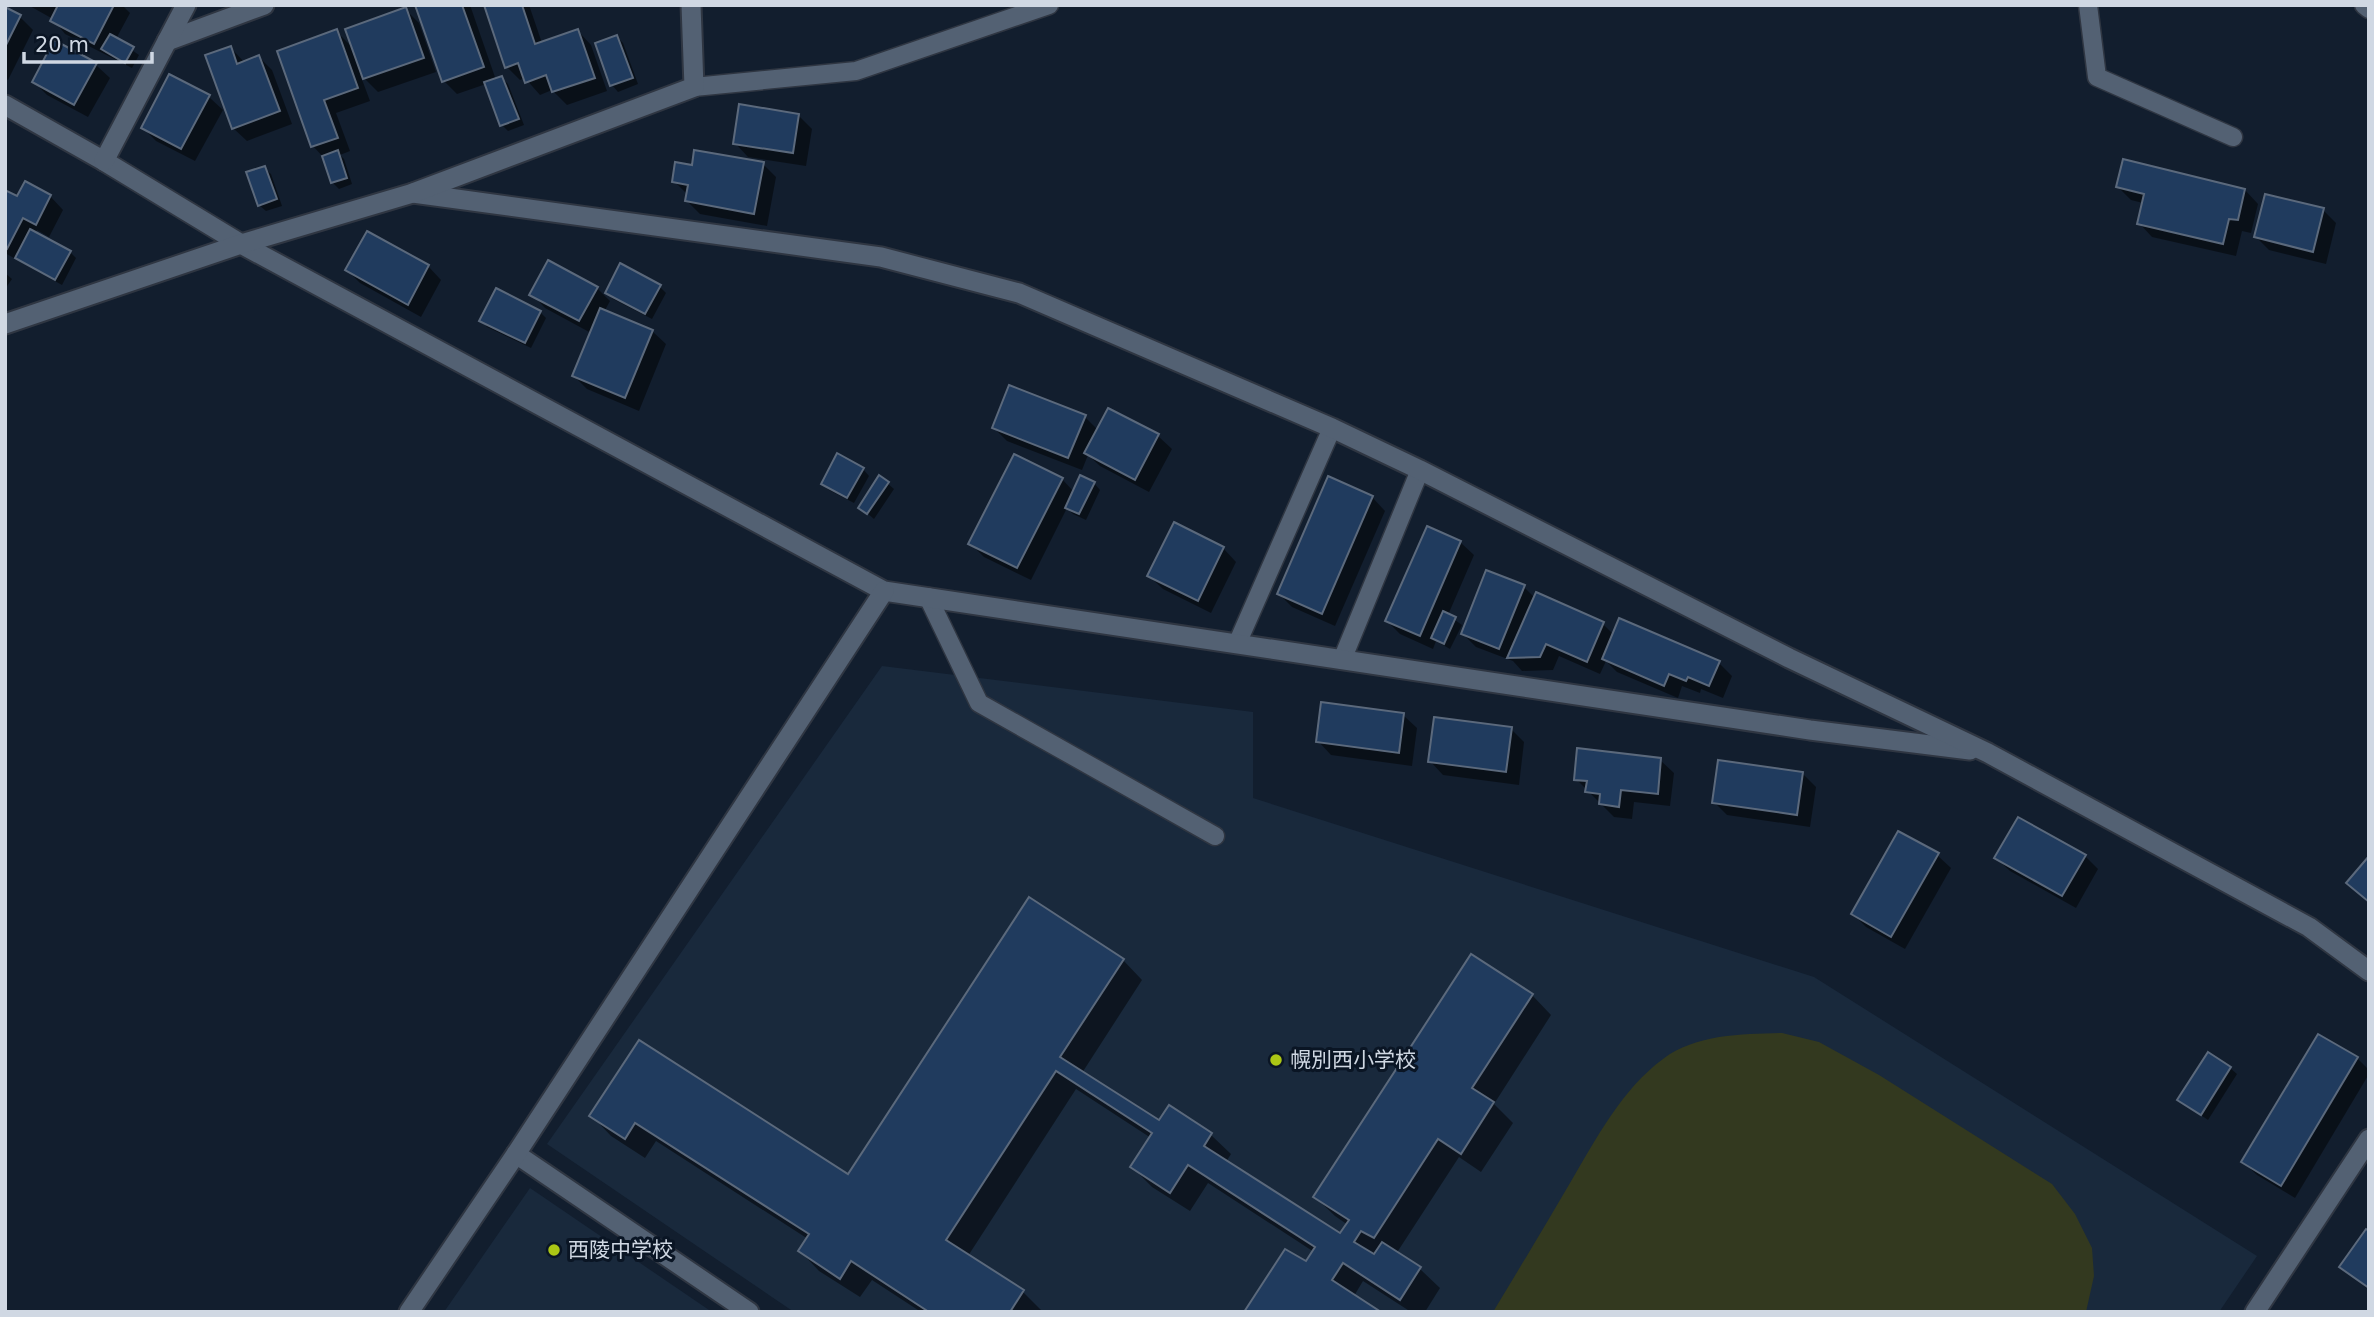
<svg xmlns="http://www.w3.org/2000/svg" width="2374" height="1317" viewBox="0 0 2374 1317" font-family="'DejaVu Sans','Noto Sans JP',sans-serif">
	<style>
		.built { fill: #19293c }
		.green { fill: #33391f }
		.shadow { fill: #0007 }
		.building { fill: #203b5e; stroke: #5b697c; stroke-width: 2 }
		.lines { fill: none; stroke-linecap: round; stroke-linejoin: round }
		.service-casing { stroke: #2f3642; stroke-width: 21 }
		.minor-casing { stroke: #2f3642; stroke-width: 23 }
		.service { stroke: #536173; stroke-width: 18 }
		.minor { stroke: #536173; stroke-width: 19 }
		.poi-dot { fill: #abc615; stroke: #0a1524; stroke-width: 2.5 }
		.labels { text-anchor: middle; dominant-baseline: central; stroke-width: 6; stroke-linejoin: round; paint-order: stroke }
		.poi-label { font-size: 21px; fill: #d0d8e3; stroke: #0a1524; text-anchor: start }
	</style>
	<rect width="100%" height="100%" fill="#121e2e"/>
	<g class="built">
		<path d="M882 666 1253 712V798L1814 977 2257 1256 2219 1312H794L547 1144Z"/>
		<path d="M530 1188 712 1312H444Z"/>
	</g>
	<path class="green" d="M1782 1033 1819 1042 1879 1075 2052 1184 2075 1214 2092 1248 2094 1276 2086 1312H1493C1519 1269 1545 1226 1570 1183 1596 1139 1622 1089 1663 1059 1696 1034 1743 1034 1782 1033Z"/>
	<g class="shadow">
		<path d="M28 5H122L130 13 116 39 139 55 132 68 65 34 53 19Z"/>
		<path d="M417 5H470L496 80 502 78 508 84 524 125 508 131 502 125 486 84 457 94 444 81Z"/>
		<path d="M486 5H529L542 43 578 31 591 45 607 91 567 105 552 90 540 95 525 78 520 80 507 67Z"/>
		<path d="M5 9 20 17 33 30 8 80 5 78Z"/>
		<path d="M405 9 419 23 436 72 378 92 360 74 370 101 336 113 350 151 340 155 344 159 352 184 339 189 332 182 324 158 313 146 336 31 354 49Z"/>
		<path d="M617 37 623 43 638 84 618 92 612 85Z"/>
		<path d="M55 42 96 65 110 78 88 117 47 95 34 82Z"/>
		<path d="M231 48 245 63 259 57 272 70 292 124 247 141 233 128Z"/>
		<path d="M170 76 209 97 223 110 195 161 156 141 143 128Z"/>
		<path d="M799 116 812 129 806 166 748 157 735 143Z"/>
		<path d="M763 164 776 177 767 226 700 214 687 201 688 195 674 181 693 167Z"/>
		<path d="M264 168 271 174 282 206 266 211 259 205Z"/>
		<path d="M2118 187 2245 190 2258 204 2251 233 2242 231 2236 256 2152 237 2139 223 2143 203 2131 200Z"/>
		<path d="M5 192 18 199 50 196 63 210 49 237 37 230 35 234 70 252 76 258 62 285 5 253Z"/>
		<path d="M2323 210 2336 223 2326 264 2269 250 2256 237Z"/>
		<path d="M428 266 441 280 421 317 360 283 347 270Z"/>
		<path d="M5 273 12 279 5 289Z"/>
		<path d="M660 287 666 293 652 319 613 299 607 293Z"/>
		<path d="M597 288 610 301 604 312 652 331 666 344 639 411 587 389 574 376 591 333 545 308 532 294Z"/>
		<path d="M540 312 546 318 531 348 487 327 481 320Z"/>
		<path d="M1109 410 1158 436 1172 449 1149 492 1100 466 1088 455 1082 470 1007 441 994 428 1085 417 1098 430Z"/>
		<path d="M863 469 869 476 854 503 829 490 823 483Z"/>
		<path d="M1062 479 1074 492 1094 483 1100 490 1086 520 1073 514 1067 508 1031 580 984 557 970 543Z"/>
		<path d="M887 483 894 489 874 519 860 507Z"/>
		<path d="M1372 497 1385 511 1335 626 1292 607 1279 594Z"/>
		<path d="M1460 542 1474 555 1448 615 1462 625 1450 649 1436 641 1433 649 1400 634 1387 621Z"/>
		<path d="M1223 548 1236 562 1211 613 1163 589 1149 576Z"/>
		<path d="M1524 587 1535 598 1603 624 1614 635 1719 663 1732 676 1723 698 1701 689 1700 693 1682 686 1678 698 1617 672 1606 661 1600 674 1559 656 1553 670 1522 671 1513 661 1476 647 1463 634Z"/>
		<path d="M1403 715 1417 728 1412 766 1331 755 1318 741Z"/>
		<path d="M1511 729 1524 742 1519 785 1443 775 1430 761Z"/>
		<path d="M1660 760 1674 773 1670 806 1634 802 1632 819 1614 817 1576 779Z"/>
		<path d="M1803 774 1816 787 1810 827 1727 815 1714 802Z"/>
		<path d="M1937 855 1951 868 1905 949 1866 927 1853 914Z"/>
		<path d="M2085 856 2098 869 2076 908 2010 871 1996 858Z"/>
		<path d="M1123 960 1142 980 1082 1073 1159 1123 1169 1107 1211 1135 1231 1154 1226 1162 1341 1236 1348 1225 1335 1216 1315 1197 1532 995 1551 1015 1494 1104 1513 1123 1481 1172 1459 1157 1396 1254 1420 1269 1440 1288 1425 1312H1411L1363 1281 1354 1296 1306 1264 1314 1252 1208 1183 1190 1211 1152 1187 1132 1167 1151 1138 1076 1089 968 1256 1023 1292 1043 1312H921L872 1280 860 1297 819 1271 800 1251 808 1239 656 1141 645 1158 611 1136 592 1116 640 1042 849 1177Z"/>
		<path d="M2357 1058 2369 1070V1074L2295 1198 2257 1175 2243 1162Z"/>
		<path d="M2230 1068 2237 1074 2208 1120 2179 1100Z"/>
		<path d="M2369 1233V1290L2341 1267Z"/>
	</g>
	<g class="building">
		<path d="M58 5H114L94 44 50 21Z"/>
		<path d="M415 5H462L484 67 442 82Z"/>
		<path d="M484 5H522L535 44 578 29 595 78 552 92 546 75 525 83 518 63 505 68Z"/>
		<path d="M5 7 21 15 5 47Z"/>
		<path d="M406 7 424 58 363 79 345 29Z"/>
		<path d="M337 29 358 88 324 100 338 138 311 147 277 51Z"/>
		<path d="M110 34 134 47 125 63 101 49Z"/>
		<path d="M617 35 633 78 610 86 595 43Z"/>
		<path d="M54 40 97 63 74 105 32 82Z"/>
		<path d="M231 46 237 64 259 55 280 111 232 129 205 55Z"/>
		<path d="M169 74 210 95 181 149 141 128Z"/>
		<path d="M502 76 519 119 500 126 484 82Z"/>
		<path d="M739 104 799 114 793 153 733 144Z"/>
		<path d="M338 150 347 178 331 183 322 156Z"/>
		<path d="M694 150 764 162 754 214 685 201 688 185 672 182 675 162 692 165Z"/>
		<path d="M2123 159 2245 189 2238 220 2229 219 2223 244 2137 224 2144 194 2116 187Z"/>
		<path d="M265 166 277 199 258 206 246 172Z"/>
		<path d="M25 181 51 195 36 225 23 218 7 249 5 248V190L17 196Z"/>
		<path d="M2265 194 2324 208 2313 252 2254 237Z"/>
		<path d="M30 229 71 251 55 280 15 258Z"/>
		<path d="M367 231 429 265 408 305 345 270Z"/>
		<path d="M548 260 598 287 579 321 529 295Z"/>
		<path d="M620 263 661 285 645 314 605 293Z"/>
		<path d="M496 288 541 311 525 343 479 321Z"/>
		<path d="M600 308 653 330 625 398 572 376Z"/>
		<path d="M1009 385 1086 415 1068 458 992 428Z"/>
		<path d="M1108 408 1159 434 1135 480 1084 453Z"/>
		<path d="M837 453 864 468 847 498 821 484Z"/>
		<path d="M1014 454 1063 478 1017 568 968 544Z"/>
		<path d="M879 475 889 482 867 514 858 508Z"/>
		<path d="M1080 475 1095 482 1079 514 1065 508Z"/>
		<path d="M1328 476 1373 496 1322 614 1277 594Z"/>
		<path d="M1174 522 1224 547 1198 601 1147 576Z"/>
		<path d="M1427 526 1461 541 1420 636 1385 621Z"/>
		<path d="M1486 570 1525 585 1499 649 1461 634Z"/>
		<path d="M1536 592 1604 622 1587 662 1546 644 1540 657 1507 658Z"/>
		<path d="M1443 611 1456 617 1444 644 1431 638Z"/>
		<path d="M1619 618 1720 661 1709 686 1688 677 1686 681 1669 674 1664 686 1602 659Z"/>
		<path d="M1321 702 1404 713 1399 753 1316 742Z"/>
		<path d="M1434 717 1512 727 1506 772 1428 762Z"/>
		<path d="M1577 748 1661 758 1658 794 1621 790 1619 807 1599 804 1600 794 1585 792 1587 781 1574 780Z"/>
		<path d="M1718 760 1803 772 1797 815 1712 803Z"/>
		<path d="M2018 817 2086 855 2062 896 1994 858Z"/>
		<path d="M1898 831 1939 853 1891 937 1851 914Z"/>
		<path d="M2369 856V902L2346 883Z"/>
		<path d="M1029 897 1124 959 1060 1057 1159 1120 1169 1105 1212 1133 1204 1146 1340 1233 1349 1220 1313 1197 1471 954 1533 994 1472 1088 1494 1102 1461 1154 1438 1139 1374 1238 1361 1231 1354 1242 1374 1254 1382 1242 1421 1267 1400 1300 1343 1263 1332 1280 1381 1312H1244L1285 1249 1306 1261 1315 1247 1188 1165 1170 1193 1130 1167 1152 1133 1056 1071 946 1240 1024 1290 1010 1312H929L851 1261 840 1279 798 1251 809 1234 635 1123 625 1139 589 1116 639 1040 848 1174Z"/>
		<path d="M2318 1034 2358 1057 2281 1186 2241 1162Z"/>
		<path d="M2208 1052 2231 1067 2201 1115 2177 1100Z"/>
		<path d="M2366 1229 2369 1231V1288L2339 1267Z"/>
	</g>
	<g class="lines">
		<defs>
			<g id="service">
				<path d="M2088 5 2097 77 2233 137"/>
				<path d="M2364 5 2369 9"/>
				<path d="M694 87 856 71 1049 5"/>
				<path d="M928 597 979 703 1215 836"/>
				<path d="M1237 644 1332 428"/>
				<path d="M1342 660 1420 470"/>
			</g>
			<g id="minor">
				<path d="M167 41 264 5"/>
				<path d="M5 105 104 161 241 244 884 591 1810 730 1970 750"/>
				<path d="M104 161 186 5"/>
				<path d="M413 193 881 257 1019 293 1332 428 1420 470 1789 658 1988 753 2309 927 2369 971"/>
				<path d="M5 324 241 244 413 193 694 87 691 5"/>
				<path d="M516 1154 749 1312"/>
				<path d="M409 1312 516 1154 884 591"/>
				<path d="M2255 1312 2369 1139"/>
			</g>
		</defs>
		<use href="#service" class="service-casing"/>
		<use href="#minor" class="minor-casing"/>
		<use href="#service" class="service"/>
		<use href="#minor" class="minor"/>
	</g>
	<g class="poi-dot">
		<circle cx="1276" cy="1060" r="7"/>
		<circle cx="554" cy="1250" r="7"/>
	</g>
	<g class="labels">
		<g class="poi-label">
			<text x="1290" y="1060">幌別西小学校</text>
			<text x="568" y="1250">西陵中学校</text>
		</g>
	</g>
	<rect width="2374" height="1317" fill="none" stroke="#d0d8e3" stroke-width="14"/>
	<path d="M24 52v10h128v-10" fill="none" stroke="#d0d8e3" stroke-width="3.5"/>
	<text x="35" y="52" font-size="21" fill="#d0d8e3" stroke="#0a1524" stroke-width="5" paint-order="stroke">20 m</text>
</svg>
